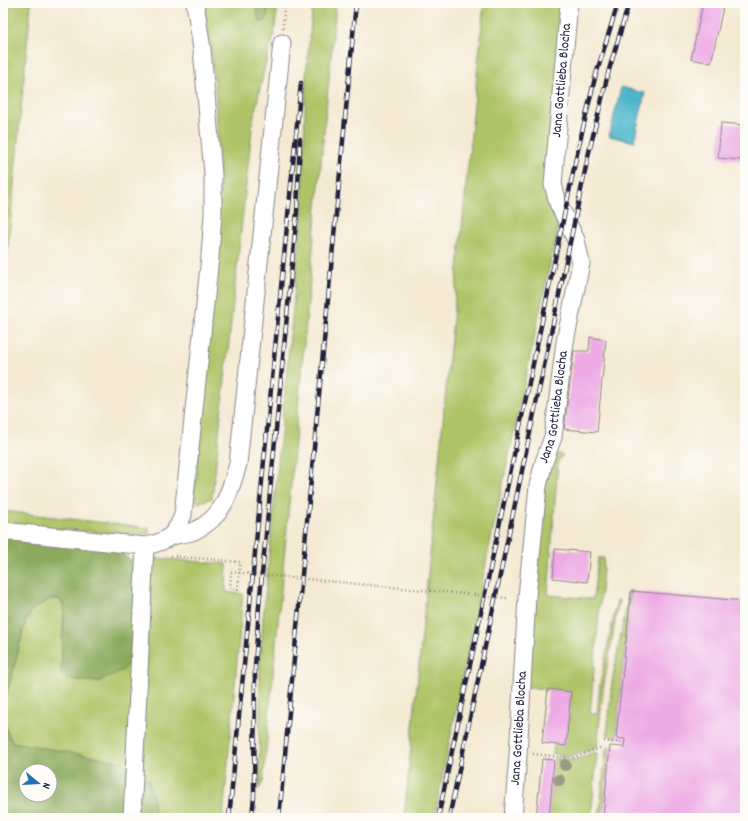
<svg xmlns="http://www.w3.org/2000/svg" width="748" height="821" viewBox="0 0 748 821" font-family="Dekko,sans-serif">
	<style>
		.green { fill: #afc468; stroke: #687352 }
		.forest { fill: #8baa5c; stroke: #56664c; fill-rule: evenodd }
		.water { fill: #4bb6c9; stroke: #366c82 }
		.building { fill: #edaae5 }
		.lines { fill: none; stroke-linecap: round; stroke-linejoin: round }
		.minor-casing { stroke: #8b8687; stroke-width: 19 }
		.path { stroke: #8b8687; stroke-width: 2.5; stroke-dasharray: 1 3; stroke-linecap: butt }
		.minor { stroke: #fff; stroke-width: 17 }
		.rail-casing { stroke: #22223b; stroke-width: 4.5 }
		.rail { stroke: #fdfcf7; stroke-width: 3; stroke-dasharray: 9; stroke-linecap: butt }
		.path-bridge { stroke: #8b8687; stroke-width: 2.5; stroke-dasharray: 1 3; stroke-linecap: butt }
		.tree { fill: #9b9b88 }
		.labels { text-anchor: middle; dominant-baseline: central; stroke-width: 3; stroke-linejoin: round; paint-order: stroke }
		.street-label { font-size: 14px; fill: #22223b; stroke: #fdfcf7 }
	</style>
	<rect width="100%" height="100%" fill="#fdfcf7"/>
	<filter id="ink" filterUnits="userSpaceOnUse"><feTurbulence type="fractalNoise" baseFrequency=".025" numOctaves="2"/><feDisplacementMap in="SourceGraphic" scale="8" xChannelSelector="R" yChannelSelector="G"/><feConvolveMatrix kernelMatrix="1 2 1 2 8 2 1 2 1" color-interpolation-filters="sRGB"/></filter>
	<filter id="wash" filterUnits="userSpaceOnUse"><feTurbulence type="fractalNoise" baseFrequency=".012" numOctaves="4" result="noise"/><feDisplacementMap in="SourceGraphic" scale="16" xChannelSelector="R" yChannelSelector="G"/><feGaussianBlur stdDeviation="0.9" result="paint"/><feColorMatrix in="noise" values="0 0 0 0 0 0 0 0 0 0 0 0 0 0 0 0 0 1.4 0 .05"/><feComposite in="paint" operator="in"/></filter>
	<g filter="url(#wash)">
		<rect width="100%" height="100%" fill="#f4ead3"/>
		<g class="green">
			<path d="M10 3H31L3 300V75Z"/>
			<path d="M203 3H278L274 36 266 62 253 120 212 498 198 503 194 498 220 191 215 85 208 32Z"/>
			<path d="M313 3H336L263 782 259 789 260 667 263 618 302 214 306 75Z"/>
			<path d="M484 3H565L559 222 489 548 434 818H404Z"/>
			<path d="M557 454 563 455 558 461 548 595 593 599 598 558H604L590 714H597L600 684 617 600H619L603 690 597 748 569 756 553 754 554 744 566 745 571 692 526 687 540 501 553 459Z"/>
			<path d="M3 511 149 528V534L108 533 3 524Z"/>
			<path d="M155 558 227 564 226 592 243 594 223 818H154L153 798 139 776 150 570Z"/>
			<path d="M629 591H631L616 738 610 736 607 734 612 682Z"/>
			<path d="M51 599H59L64 606 61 673 133 657 129 770 54 750 12 742C6 731 3 721 3 709L26 620 33 609Z"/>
			<path d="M610 746 603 818H599L606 749Z"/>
			<path d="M595 752 597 753 591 818H549L554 758 575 760Z"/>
		</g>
		<g class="forest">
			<path d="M255 3H270L266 21 260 22 257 13Z"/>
			<path d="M3 536 120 552 133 562 136 569 133 657 123 670 97 682 66 679 61 673 64 606 59 599H51L33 609 26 620 3 709Z"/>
			<path d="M3 720 8 735 12 742 123 762 129 770 127 818H3ZM26 771H50V795H26Z"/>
			<path d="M139 776 149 780 153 798 154 818H137Z"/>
		</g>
		<path class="water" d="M621 87 645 93 634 142 609 136Z"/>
		<g id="blocks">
			<g class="building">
				<path d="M703 3H724L711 63 691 59Z"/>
				<path d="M721 123 745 125 742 160 718 158Z"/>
				<path d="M590 337 606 340 597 432 564 429 574 351H589Z"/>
				<path d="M555 549 590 552 587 582 553 578Z"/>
				<path d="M631 591 745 601V818H603L610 746 624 747 625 739 616 738Z"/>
				<path d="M548 689 571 692 566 746 542 743Z"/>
				<path d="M542 759 554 760 549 818H536Z"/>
			</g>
		</g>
	</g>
	<g filter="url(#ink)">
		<use href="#blocks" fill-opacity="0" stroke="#8b8687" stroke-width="1"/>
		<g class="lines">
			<defs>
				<g id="minor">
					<path d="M3 531 145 546"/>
					<path d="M172 536C179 534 189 534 196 530 224 517 230 491 238 464L282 43"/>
					<path d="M132 818 145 546C167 542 175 536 183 515L210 257 213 214V174L202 49 195 3"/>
					<path id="s1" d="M513 818 518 756 527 597 538 486 544 462 553 437 565 342 581 263 576 240 558 203 553 184 569 3"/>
				</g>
			</defs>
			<use href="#minor" class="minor-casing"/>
			<g class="path">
				<path d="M283 28 284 3"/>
				<path d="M171 556 240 562 238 589 230 588 231 572"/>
				<path d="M604 741 624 743"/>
				<path d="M533 754 572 758 603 747"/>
			</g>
			<use href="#minor" class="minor"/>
			<defs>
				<g id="rail">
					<path d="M229 818 301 83"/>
					<path d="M252 818 254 796 255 667 259 606 297 212 300 139"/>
					<path d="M279 818 356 3"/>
					<path d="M438 818 578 149 595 78 618 3"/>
					<path d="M449 818 589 152 609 70 629 3"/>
				</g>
			</defs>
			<use href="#rail" class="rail-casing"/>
			<use href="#rail" class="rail"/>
			<path class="path-bridge" d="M231 572 508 598"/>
		</g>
		<g class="tree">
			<circle cx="565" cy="765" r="6"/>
			<circle cx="559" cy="780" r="6"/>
		</g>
	</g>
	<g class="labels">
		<g class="street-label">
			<text stroke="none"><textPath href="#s1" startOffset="749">Jana Gottlieba Blocha</textPath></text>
			<text stroke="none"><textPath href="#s1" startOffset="414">Jana Gottlieba Blocha</textPath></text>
			<text stroke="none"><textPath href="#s1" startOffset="90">Jana Gottlieba Blocha</textPath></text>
		</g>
	</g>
	<rect width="748" height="821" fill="none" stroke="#fdfcf7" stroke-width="16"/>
	<g transform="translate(38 783) rotate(108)"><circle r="19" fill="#fdfcf7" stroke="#a5a5ac"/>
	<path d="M0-3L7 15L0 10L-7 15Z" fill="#1f6fb2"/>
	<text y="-6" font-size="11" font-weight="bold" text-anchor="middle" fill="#22223b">N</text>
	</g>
</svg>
